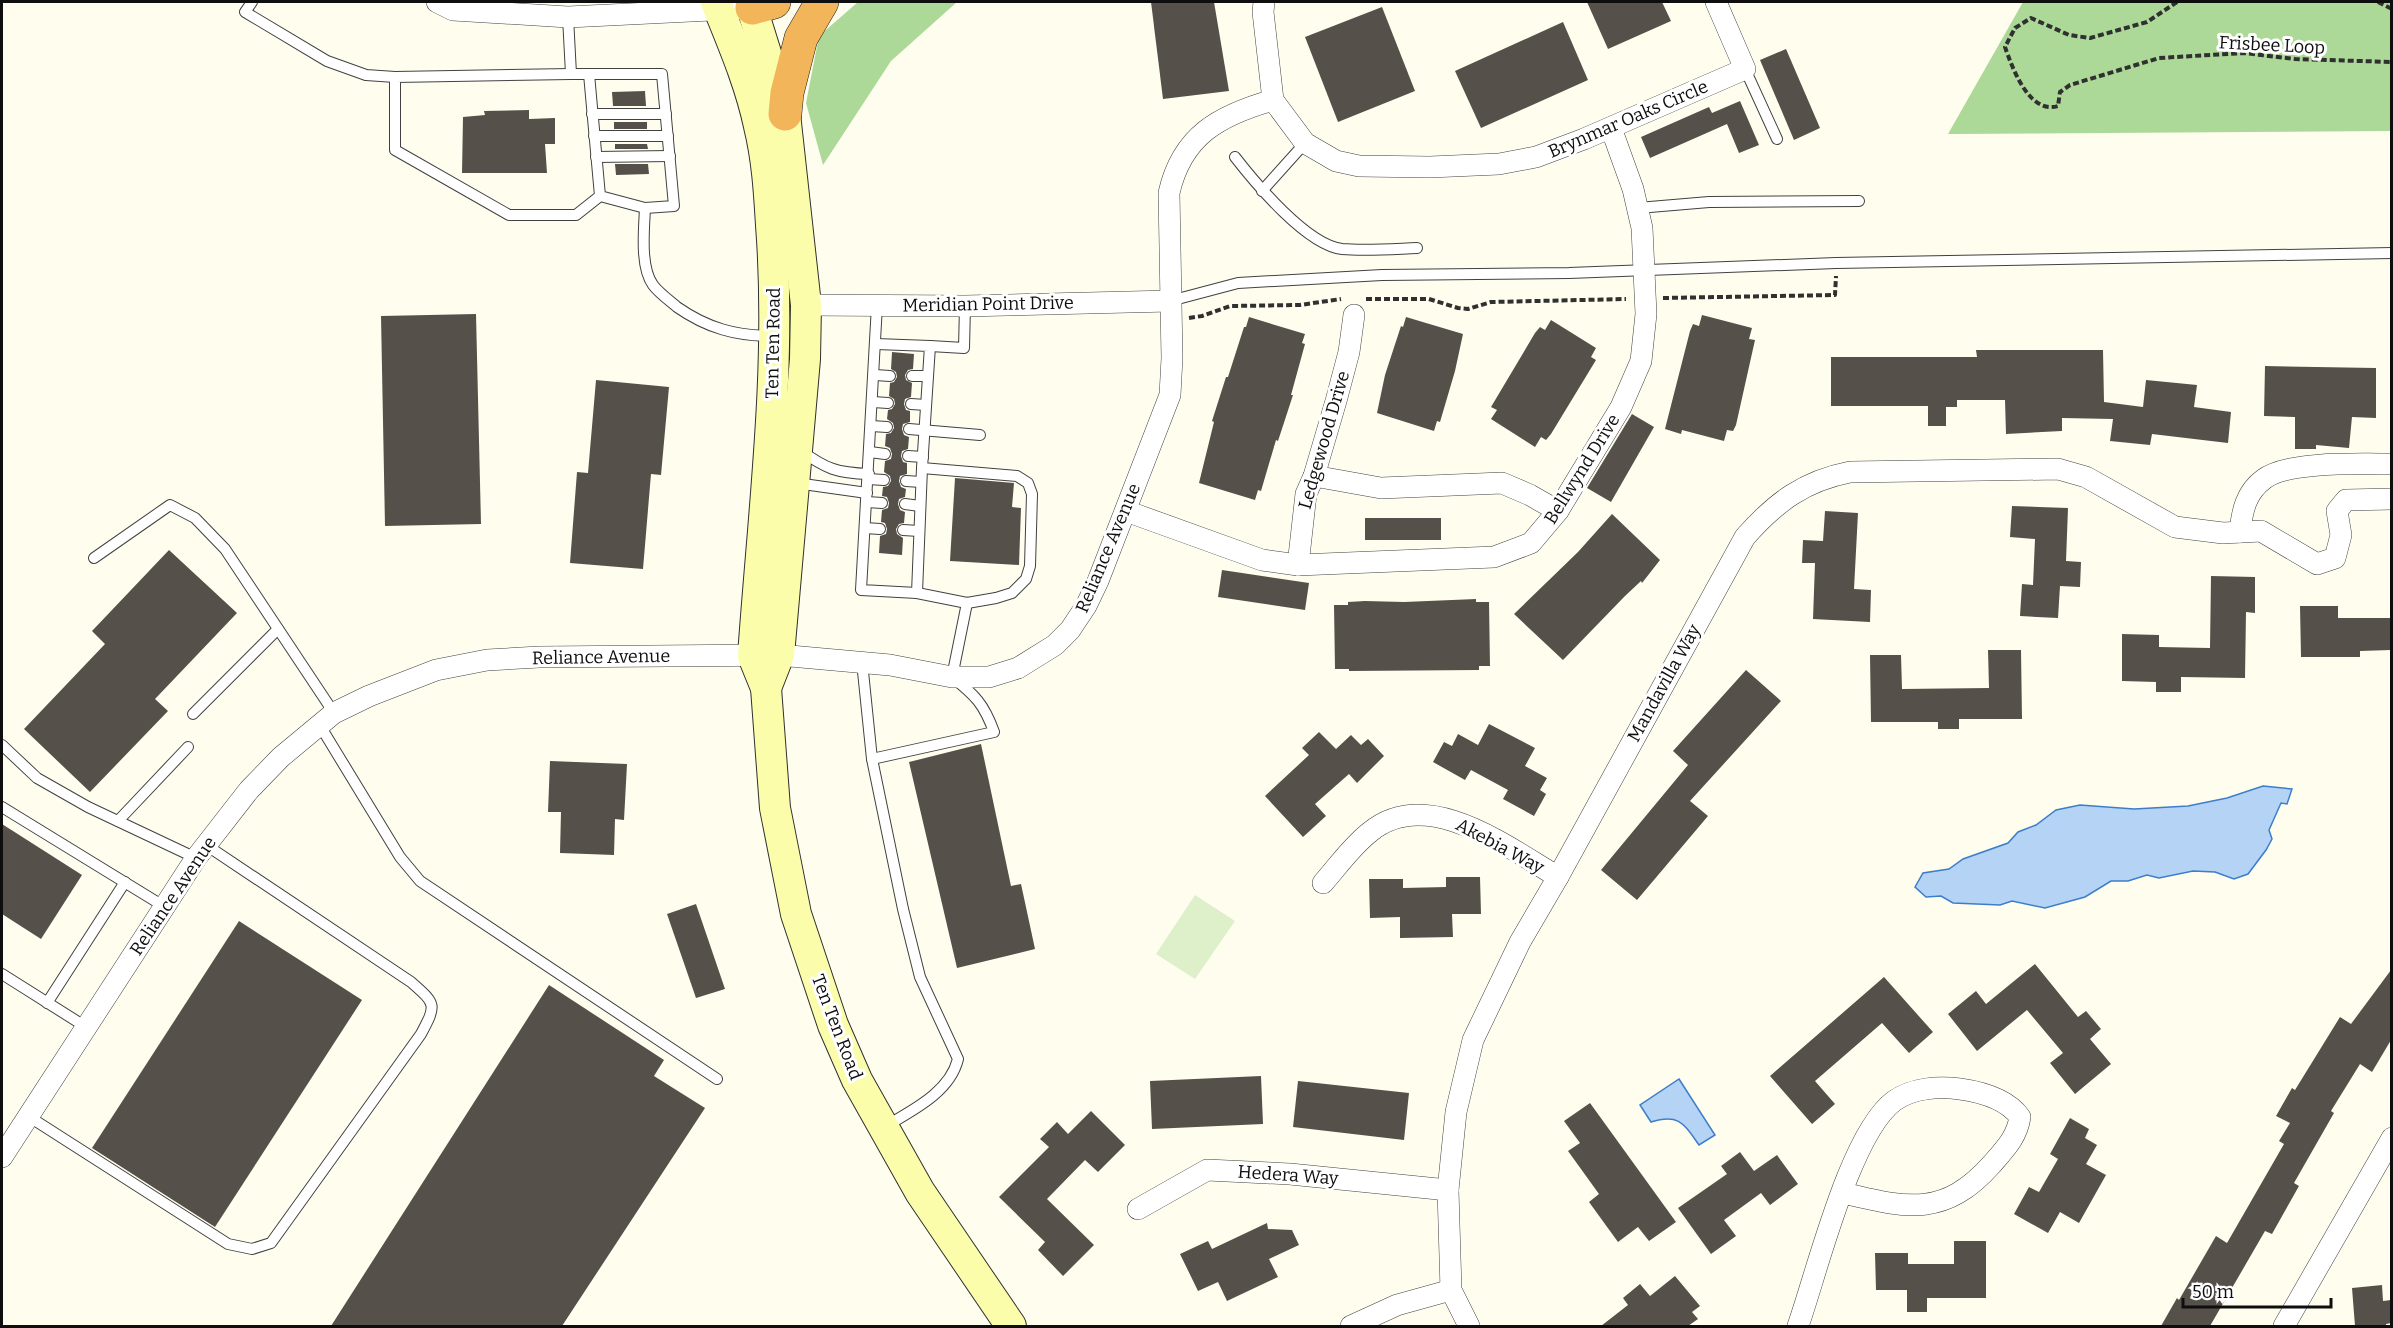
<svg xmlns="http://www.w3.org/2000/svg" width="2393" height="1328" viewBox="0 0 2393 1328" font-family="Bitter,serif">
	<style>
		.forest { fill: #acd998 }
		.pitch { fill: #ddf0ca }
		.water { fill: #b4d3f5; stroke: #3c7ecb; stroke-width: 1.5 }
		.building { fill: #56504a }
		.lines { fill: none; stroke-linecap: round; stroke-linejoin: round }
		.service-casing { stroke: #414141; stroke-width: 12 }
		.minor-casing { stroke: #414141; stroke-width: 22 }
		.secondary-casing { stroke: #303030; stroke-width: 32 }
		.motorway-casing { stroke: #1f1f1f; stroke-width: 34 }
		.path { stroke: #303030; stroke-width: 4; stroke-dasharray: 6 3; stroke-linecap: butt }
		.service { stroke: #fff; stroke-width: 10 }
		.minor { stroke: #fff; stroke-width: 21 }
		.secondary { stroke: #fbfdab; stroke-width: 30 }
		.motorway { stroke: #f2b559; stroke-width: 33 }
		.labels { text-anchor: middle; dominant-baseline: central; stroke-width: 6; stroke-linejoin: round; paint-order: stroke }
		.street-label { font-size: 18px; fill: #0e0e0e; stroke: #fff }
	</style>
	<rect width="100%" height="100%" fill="#fffeee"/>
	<g class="forest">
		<path d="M858 2H957L891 61 823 165 806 103 819 36Z"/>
		<path d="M2023 2H2391V131L1948 134Z"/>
	</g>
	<path class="pitch" d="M1195 895 1235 921 1195 979 1156 954Z"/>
	<g class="water">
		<path d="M2263 786 2292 789 2287 804 2281 803 2269 830 2272 839 2266 850 2248 874 2234 879 2215 872 2193 871 2159 878 2147 875 2128 881H2111L2085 897 2045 908 2012 901 2000 905 1953 903 1941 896 1926 897 1915 887 1923 873 1949 869 1963 859 2008 843 2018 832 2036 825 2056 810 2080 805 2134 809 2188 806 2227 798Z"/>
		<path d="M1679 1079 1715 1135 1699 1145C1684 1124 1679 1113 1651 1122L1640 1105Z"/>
	</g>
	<g class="building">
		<path d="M1151 2H1214L1229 91 1163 99Z"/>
		<path d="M1587 2H1662L1671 21 1608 49Z"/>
		<path d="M1382 7 1415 91 1338 122 1305 37Z"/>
		<path d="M1563 22 1588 80 1481 128 1455 71Z"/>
		<path d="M1786 49 1820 128 1794 140 1760 60Z"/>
		<path d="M645 91 646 106H613L612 92Z"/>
		<path d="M1740 101 1759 145 1739 153 1727 124 1650 158 1641 137 1709 107 1712 113Z"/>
		<path d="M529 110V119L555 118V144H545L547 173H462L463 117 485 115 484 111Z"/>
		<rect x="614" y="122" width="33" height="7"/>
		<path d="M615 144H647L648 149H615Z"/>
		<path d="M615 164H648L649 174 616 175Z"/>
		<path d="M476 314 481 524 385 526 381 316Z"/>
		<path d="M1702 315 1752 328 1749 339 1755 340 1736 425 1733 431 1727 430 1724 441 1682 430 1681 434 1665 429 1690 331 1693 324 1699 326Z"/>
		<path d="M1249 317 1305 334 1302 343 1305 344 1291 395H1293L1278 441 1276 440 1261 491 1258 490 1255 500 1199 483 1214 422 1212 421 1226 377H1228L1244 327H1246Z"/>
		<path d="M1406 317 1463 334 1455 371 1440 422 1437 421 1434 431 1377 413 1385 375 1401 326 1403 327Z"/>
		<path d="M1551 320 1596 348 1591 357 1596 360 1551 434 1546 440 1541 437 1535 447 1491 419 1497 410 1491 407 1535 333 1540 327 1545 330Z"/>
		<path d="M1976 350H2103L2104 402 2143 407 2146 380 2197 385 2194 407 2231 412 2228 443 2152 434 2150 445 2110 441 2113 419 2062 418V431L2006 434 2005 400H1957V407H1946V426H1928V406H1831V357H1977Z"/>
		<path d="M892 352 914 354 913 369 908 370 905 375 906 380 912 383 911 397 905 399 904 404 906 410 910 411V422L903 424 902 429 904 435 909 437 908 449 902 451 901 456 903 462 907 463V474L900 476 899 481 901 487 906 489 905 497 899 499 898 504 900 510 905 512 904 523 899 524 896 529 897 534 903 538 902 555 879 553 880 536 886 534 887 529 885 523 881 522 882 510 888 508 889 503 887 497 882 496 883 487 888 486 891 481 890 476 884 472 885 461 891 459 892 454 890 448 885 446 886 434 891 433 894 428 893 423 887 419 888 410 892 409 895 404 894 399 889 396 890 383 894 382 897 377 896 372 891 369Z"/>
		<path d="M2265 366 2376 368V418L2352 417 2349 448 2316 445V449H2295V417L2264 416Z"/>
		<path d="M596 380 669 387 661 475 651 474 643 569 570 563 577 472 588 473Z"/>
		<path d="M1632 414 1654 427 1611 502 1587 488Z"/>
		<path d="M955 478 1014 483 1012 507 1021 508 1019 565 950 561Z"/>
		<path d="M2012 506 2068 508 2066 561 2081 562 2080 587 2060 586 2058 618 2020 616 2022 584 2033 585 2035 539 2010 537Z"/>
		<path d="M1825 511 1858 513 1854 589 1871 590 1870 622 1813 619 1815 563H1802L1803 540 1823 541Z"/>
		<path d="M1612 514 1660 560 1642 583 1641 581 1625 596 1563 660 1514 614 1578 552Z"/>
		<rect x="1365" y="518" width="76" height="22"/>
		<path d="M169 550 237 613 155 699 168 711 90 792 24 729 105 644 92 631Z"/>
		<path d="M1222 570 1309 583 1305 610 1218 597Z"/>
		<path d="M2211 576 2255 577V613L2246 612 2245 678 2181 677V692H2156V682L2122 681V634L2159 635V647L2210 648Z"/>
		<path d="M1476 599V602H1489L1490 666H1479V670L1349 671V669H1335L1334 605H1348V602L1365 601 1404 602Z"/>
		<path d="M2300 606H2338V618H2391V650L2360 651V657H2301Z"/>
		<path d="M1988 650H2021L2022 719H1959V729H1938V722H1871L1870 655H1901L1902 689 1989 688Z"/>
		<path d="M1746 670 1781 701 1690 801 1708 816 1637 900 1601 870 1688 765 1673 751Z"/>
		<path d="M1489 724 1535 748 1525 766 1547 778 1540 790 1546 794 1534 816 1503 799 1508 790 1471 770 1465 780 1433 762 1444 742 1452 746 1458 734 1478 745Z"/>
		<path d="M1319 732 1336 749 1351 735 1361 745 1368 739 1384 756 1357 783 1349 774 1315 804 1326 816 1303 837 1265 796 1309 755 1302 748Z"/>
		<path d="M981 744 1011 886 1021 884 1035 949 957 968 909 762Z"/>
		<path d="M550 761 627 764 624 820 615 819 614 855 560 853 561 812H548Z"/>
		<path d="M2 824 82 875 41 939 2 914Z"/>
		<path d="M1446 877H1480L1481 914H1452L1453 937 1400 938V917L1370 918 1369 879H1403V888L1446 887Z"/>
		<path d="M696 904 725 989 696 998 667 914Z"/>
		<path d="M239 921 362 1000 215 1227 92 1148Z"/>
		<path d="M2035 964 2078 1017 2086 1011 2101 1029 2090 1039 2111 1064 2075 1094 2050 1063 2063 1053 2027 1010 1977 1051 1948 1014 1976 991 1986 1004Z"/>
		<path d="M2391 970V1040L2372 1072 2360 1064 2331 1111 2334 1113 2294 1183 2299 1186 2272 1234 2265 1231 2210 1326H2161L2177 1298 2179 1300 2216 1236 2227 1243 2284 1144 2279 1141 2290 1123 2276 1116 2292 1088 2295 1090 2340 1017 2351 1024Z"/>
		<path d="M1884 977 1933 1032 1909 1053 1882 1023 1815 1081 1835 1104 1812 1124 1770 1076Z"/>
		<path d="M549 985 664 1060 654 1076 705 1108 562 1326H331Z"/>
		<path d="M1261 1076 1263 1124 1152 1129 1150 1081Z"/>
		<path d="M1298 1081 1409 1093 1404 1140 1293 1127Z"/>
		<path d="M1590 1103 1676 1222 1649 1241 1638 1227 1618 1242 1589 1202 1599 1194 1568 1151 1580 1143 1564 1121Z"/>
		<path d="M1091 1111 1125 1145 1098 1172 1085 1160 1047 1199 1094 1245 1063 1276 1038 1250 1045 1242 999 1197 1049 1147 1040 1139 1057 1122 1068 1134Z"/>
		<path d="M2070 1118 2089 1129 2085 1138 2097 1145 2086 1164 2106 1175 2079 1223 2060 1212 2048 1233 2014 1214 2029 1187 2039 1192 2058 1159 2050 1154Z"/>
		<path d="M1740 1152 1754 1171 1777 1155 1798 1184 1770 1205 1761 1193 1724 1220 1736 1236 1711 1254 1678 1208 1727 1174 1721 1166Z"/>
		<path d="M1267 1223 1268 1229 1292 1230 1299 1245 1269 1259 1278 1277 1227 1301 1218 1282 1198 1291 1180 1254 1208 1241 1212 1249Z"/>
		<path d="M1954 1241H1986V1298H1927V1312H1907V1290H1876L1875 1253H1908V1264H1954Z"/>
		<path d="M1675 1276 1700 1306 1692 1312 1698 1319 1688 1326H1601L1628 1305 1623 1298 1640 1284 1650 1296Z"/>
		<path d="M2382 1285 2383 1301 2391 1300V1323L2386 1324V1326H2355L2352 1288Z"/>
	</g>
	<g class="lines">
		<defs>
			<g id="service">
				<path d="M252 2 245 12 327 61 366 75 395 77"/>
				<path d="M568 17 571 74"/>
				<path d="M1745 69 1777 139"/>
				<path d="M589 74 600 196 645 208 674 206 662 74H571L395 77V150L509 215H576L600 196"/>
				<path d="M592 114H666"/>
				<path d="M594 136H668"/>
				<path d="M596 157 670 156"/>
				<path d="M1235 157C1256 184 1307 245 1342 249 1366 251 1392 249 1417 248"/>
				<path d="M1262 191 1305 143"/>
				<path d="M645 208C644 230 640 267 653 285 659 293 670 301 677 307 707 328 736 336 772 336"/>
				<path d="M1638 208 1709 202 1859 201"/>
				<path d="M1170 301 1238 283 1382 275 1569 273 1836 263 2392 253"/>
				<path d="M877 305 861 590 917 593 967 603 996 598 1012 593 1026 579 1030 566 1032 494 1028 483 1017 476 922 468"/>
				<path d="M876 344 930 346 922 468 917 593"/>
				<path d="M930 346 964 348 965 306"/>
				<path d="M875 375 890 376"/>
				<path d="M912 376H928"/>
				<path d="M873 402 888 403"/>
				<path d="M911 404 926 405"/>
				<path d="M871 426 887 427"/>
				<path d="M909 429 980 435"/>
				<path d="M800 450C826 469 837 473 869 474"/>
				<path d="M870 452 885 454"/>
				<path d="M908 456 923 457"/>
				<path d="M868 479 884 480"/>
				<path d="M906 481 921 482"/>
				<path d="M796 483 867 493"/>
				<path d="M867 502 882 503"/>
				<path d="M905 504 920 506"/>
				<path d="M865 528 880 529"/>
				<path d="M903 530 919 531"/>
				<path d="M94 558 170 505 195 518 225 549 334 713"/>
				<path d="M862 662 872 759 903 909 920 977 958 1059C950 1092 913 1110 886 1126"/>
				<path d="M193 714 278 629"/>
				<path d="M319 724 400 857 420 881 717 1079"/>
				<path d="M2 745 37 778 88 807 196 858"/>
				<path d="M872 759 994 732C984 704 975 695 952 677L967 603"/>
				<path d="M2 807 165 907"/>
				<path d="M118 821 188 747"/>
				<path d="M2 974 86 1027"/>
				<path d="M47 1003 125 882"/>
				<path d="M28 1116 228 1244 252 1249 271 1243 421 1034C437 1004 436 1004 411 982L206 845"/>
			</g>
			<g id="minor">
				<path d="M437 2 453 10 568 17 752 8"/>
				<path d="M1264 2 1263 12 1273 100 1305 143 1336 161 1359 166 1430 167 1499 164 1536 157 1584 139 1745 69 1716 2"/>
				<path d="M806 305 965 306 1170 301"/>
				<path d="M1314 476 1381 488 1502 483 1530 495 1558 511"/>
				<path d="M1126 511 1262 560 1298 565 1494 557 1531 543 1558 511 1621 407 1641 361 1646 314 1642 228 1633 189 1611 128"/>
				<path d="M2240 532C2242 511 2246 492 2264 479 2287 461 2361 464 2392 464"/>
				<path d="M1298 565 1306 494 1314 476 1336 401 1349 352 1354 315"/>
				<path d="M1323 883C1338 866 1352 846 1370 832 1427 785 1507 847 1558 877"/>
				<path d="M2 1157 196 858 249 790 281 757 334 713 369 696 436 670 487 660 539 657 779 655 890 665 952 677H989L1018 668 1055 645 1070 630 1086 606 1098 581 1170 395 1172 358 1169 193C1182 135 1220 115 1273 100"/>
				<path d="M1138 1209 1207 1170 1290 1174 1448 1190"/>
				<path d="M1351 1326 1397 1305 1451 1290"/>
				<path d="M1469 1326 1451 1290 1448 1190 1456 1112 1473 1040 1520 942 1558 877 1745 537C1776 502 1804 481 1850 472L2058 469 2086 477 2175 527 2223 533 2261 531 2317 564 2335 558 2341 535 2337 511 2346 500 2392 499"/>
				<path d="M1798 1326C1817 1272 1850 1134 1894 1101 1912 1088 1938 1086 1960 1089 1981 1092 2007 1099 2020 1117 2017 1137 2005 1149 1992 1164 1944 1218 1907 1208 1843 1193"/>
				<path d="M2284 1326 2392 1138"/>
			</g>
			<g id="secondary">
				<path d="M716 2C732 42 750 83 759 126 767 158 769 192 771 225 782 368 763 513 753 656L766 688 775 808 796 914 833 1025 857 1080 920 1192 1011 1326"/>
				<path d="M750 2 785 114 806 305 805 359 779 655 766 688"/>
			</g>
			<g id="motorway">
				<path d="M752 8 774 2"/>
				<path d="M785 114 787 93 801 38 822 2"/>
			</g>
		</defs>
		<use href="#service" class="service-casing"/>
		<use href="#minor" class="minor-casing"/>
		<use href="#secondary" class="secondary-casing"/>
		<use href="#motorway" class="motorway-casing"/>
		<g class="path">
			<path d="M2177 2 2147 22 2090 38 2069 35 2031 18 2015 28 2005 47C2012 67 2029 115 2058 106L2060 92 2070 85 2159 58 2244 53 2295 59 2392 62"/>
			<path d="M2378 2 2392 9"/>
			<path d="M1663 298 1835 295 1836 276"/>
			<path d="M1366 299H1429L1458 308 1468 309 1491 302 1626 299"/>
			<path d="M1189 318 1202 316 1230 306 1300 305 1341 299"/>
		</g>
		<use href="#service" class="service"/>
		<use href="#minor" class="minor"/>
		<use href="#secondary" class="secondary"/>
		<use href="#motorway" class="motorway"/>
	</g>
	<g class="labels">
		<g class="street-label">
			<text transform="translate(2272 45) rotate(3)">Frisbee Loop</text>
			<text transform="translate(1628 119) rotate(-23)">Brynmar Oaks Circle</text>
			<text transform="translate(988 304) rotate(-1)">Meridian Point Drive</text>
			<text transform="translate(773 343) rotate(-89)">Ten Ten Road</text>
			<text transform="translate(1324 440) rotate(-74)">Ledgewood Drive</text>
			<text transform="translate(1582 469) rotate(-58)">Bellwynd Drive</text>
			<text transform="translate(1108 548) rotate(-67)">Reliance Avenue</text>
			<text transform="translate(601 657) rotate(-1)">Reliance Avenue</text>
			<text transform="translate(1664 683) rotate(-61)">Mandavilla Way</text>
			<text transform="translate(1500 846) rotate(28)">Akebia Way</text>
			<text transform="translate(173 896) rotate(-56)">Reliance Avenue</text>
			<text transform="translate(837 1027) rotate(69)">Ten Ten Road</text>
			<text transform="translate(1288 1175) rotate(4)">Hedera Way</text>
		</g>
	</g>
	<rect width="2393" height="1328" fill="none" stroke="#0e0e0e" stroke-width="6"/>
	<path d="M2183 1298v9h148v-9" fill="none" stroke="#0e0e0e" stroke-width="3"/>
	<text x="2192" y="1298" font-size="18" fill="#0e0e0e" stroke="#ffffff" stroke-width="4.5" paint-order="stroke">50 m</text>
</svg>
